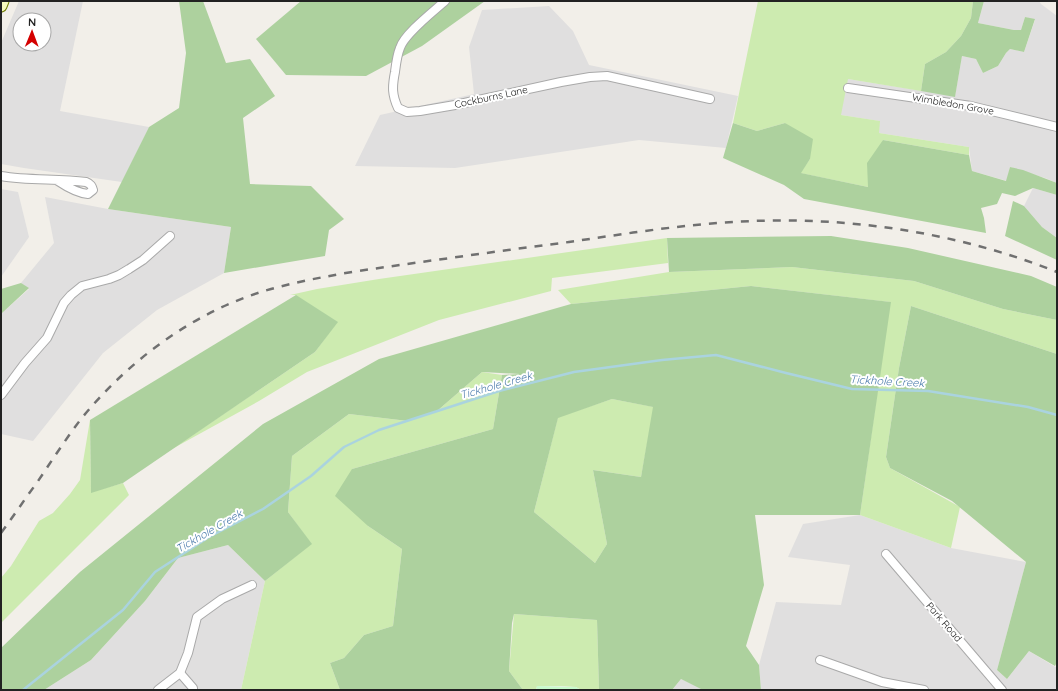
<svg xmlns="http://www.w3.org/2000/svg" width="1058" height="691" viewBox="0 0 1058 691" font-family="Quicksand,sans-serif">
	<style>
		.residential { fill: #e0dfdf; fill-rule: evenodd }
		.grass { fill: #cdebb0 }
		.forest { fill: #add19e; fill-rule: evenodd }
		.park { fill: #c8facc }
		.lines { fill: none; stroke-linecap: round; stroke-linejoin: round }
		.stream { stroke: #aad3df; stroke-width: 2.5 }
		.street-casing { stroke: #a9a9a9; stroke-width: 10 }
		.secondary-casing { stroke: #707d05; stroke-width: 13 }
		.street { stroke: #fff; stroke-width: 8 }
		.secondary { stroke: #f7fabf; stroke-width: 11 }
		.rail { stroke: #707070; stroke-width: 2.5; stroke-dasharray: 8 8; stroke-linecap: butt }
		.labels { text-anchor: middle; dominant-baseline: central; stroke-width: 4; stroke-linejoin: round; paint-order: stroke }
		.street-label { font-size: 10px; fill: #222; stroke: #fff }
		.water-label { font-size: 11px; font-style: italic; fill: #4a7aab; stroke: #fff }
	</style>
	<rect width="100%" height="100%" fill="#f2efe9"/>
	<g class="residential">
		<path d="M19 1H83L60 111 149 127 122 182 24 168 1 164V43ZM20 20H44V44H20Z"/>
		<path d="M984 1H1039L1041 4 1057 16V183L1045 178 1010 167 1007 181 972 171 969 147 879 133V121L841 115 788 51 848 79 955 96 962 56 976 59 983 73 998 66 1006 53 1010 49 1024 52 1035 20 1025 17 1021 30H1014L978 23Z"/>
		<path d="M549 6 573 31 589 65 738 96 726 148 639 140 455 168 355 166 380 115 474 94 469 47 482 10Z"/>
		<path d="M1033 188 1057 195V238L1042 227 1024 206Z"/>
		<path d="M1 189 18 192 29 237 1 277Z"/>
		<path d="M45 197 108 209 231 227 224 273 157 310 103 353 33 441 1 434V314L29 289 21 283 54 243Z"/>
		<path d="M860 515 951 548 1026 562 997 670 1007 679 1029 651 1057 668V690H761L759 665 776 602 841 605 850 565 788 557 803 524Z"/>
		<path d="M228 545 265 581 241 690H44L91 660 145 601 178 558Z"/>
		<path d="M681 679 703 689V690H672Z"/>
	</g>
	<g class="grass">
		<path d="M758 1H973L971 18 961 36 946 52 925 64 921 91 848 79 841 115 880 121 879 133 969 147V155L883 140 868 187 800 173 810 159 785 123 757 131 733 123Z"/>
		<path d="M667 238 668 263 552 278 551 291 439 320 307 372 259 401 172 449 315 352 337 322 295 295H290L317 289 379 279Z"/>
		<path d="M792 267 914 281 1003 309 1057 320V354L911 306 899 368 886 457 890 468 960 507 951 548 860 515 890 302 751 286 571 304 558 290 669 272Z"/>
		<path d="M482 372 502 375 493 429 352 469 368 526 402 549 393 626 364 635 344 658 330 663 340 690H241L265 581 311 544 288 512 292 456 349 414 408 421 437 411Z"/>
		<path d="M612 399 654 407 641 477 593 470 607 544 595 563 534 512 558 417Z"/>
		<path d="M90 420 91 492 123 483 129 495 1 623V578L11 566 39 521 53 513 70 494 80 480Z"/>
		<path d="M514 614 597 620 599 690H581L576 687 562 686H537L536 690H523L509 671Z"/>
	</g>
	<g class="forest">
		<path d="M179 1H203L226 63 250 59 275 96 243 118 250 184 311 186 344 219 329 230 325 256 224 273 231 227 108 209 149 127 179 108 186 53Z"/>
		<path d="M301 1H485L422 46 366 76 286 75 256 39Z"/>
		<path d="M973 1H984L978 23 1014 30H1021L1025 17 1035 19 1024 52 1010 49 1006 53 998 66 983 73 976 59 962 56 955 97 921 91 925 64 946 52 961 36 971 18Z"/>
		<path d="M733 123 757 131 785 123 813 139 810 159 801 173 868 187 867 163 883 140 969 155 972 171 1006 181 1010 167 1023 170 1057 183V195L1033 188 1015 196 1002 193 997 204 981 208 984 218 986 233 804 199 784 185 723 158Z"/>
		<path d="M1013 201 1024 206 1042 227 1057 238V260L1005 236Z"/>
		<path d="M831 236 908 248 1031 276 1057 287V320L1003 309 914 281 792 267 669 272 667 238Z"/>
		<path d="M21 283 29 288 1 314V289Z"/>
		<path d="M751 286 891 302 860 515H755L764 585 746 646 759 665 761 690H703L681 679 672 690H599L597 620 514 614 512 623 509 671 523 690H340L330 663 344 658 364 635 393 626 402 549 368 526 335 496 352 469 493 429 502 375 520 374 482 372 437 411 408 421 349 414 292 456 288 512 312 544 265 581 228 545 178 558 145 601 91 660 44 690H1V648L80 572 263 424 379 359 571 304ZM612 399 653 407 641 477 593 470 607 544 595 563 534 512 558 418Z"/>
		<path d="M296 295 338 322 315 352 123 483 91 493 90 420Z"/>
		<path d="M911 306 1057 354V662L1055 666 1029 651 1007 679 997 670 1026 562 952 501 890 468 886 457 899 368Z"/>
	</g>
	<path class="park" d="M537 686 576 687 581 690H536Z"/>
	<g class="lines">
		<path class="stream" d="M23 690 123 610 155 572 209 537 263 509 311 476 344 447 379 430 499 391 574 372 662 360 716 355 786 373 852 389 928 391 1028 407 1057 415"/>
		<defs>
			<g id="street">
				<path d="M445 1C434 11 404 34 400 48 397 55 396 64 395 72 392 87 392 95 398 108L407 112 420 111 455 105 561 82 590 77 607 76 710 99"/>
				<path d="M848 88 971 106 1057 127"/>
				<path d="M1 176C29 181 58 178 86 182 91 184 92 186 93 190L88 194C77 193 67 187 58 181"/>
				<path d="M1 395 25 363 47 338 64 303 71 295 82 286 109 279 119 275 129 269 143 260 170 236"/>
				<path d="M886 554 1002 690"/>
				<path d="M820 660 882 682 924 690"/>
				<path d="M180 673 193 688V690"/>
				<path d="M158 690 180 673 188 653 197 617 222 599 252 585"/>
			</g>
			<path id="secondary" d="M1 6 3 1"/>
		</defs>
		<use href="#street" class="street-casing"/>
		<use href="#secondary" class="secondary-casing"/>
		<use href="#street" class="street"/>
		<use href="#secondary" class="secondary"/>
		<path class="rail" d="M1 533C13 517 24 500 36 484 51 462 65 440 81 419 130 359 196 310 271 289 300 281 328 276 358 271 428 261 499 251 569 242 630 233 692 223 753 221 856 217 962 234 1057 272"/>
	</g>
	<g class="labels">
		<g class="street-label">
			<text transform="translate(491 97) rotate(-12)">Cockburns Lane</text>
			<text transform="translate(953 104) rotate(10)">Wimbledon Grove</text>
			<text transform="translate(944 622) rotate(49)">Park Road</text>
		</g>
		<g class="water-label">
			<text transform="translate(887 381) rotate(3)">Tickhole Creek</text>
			<text transform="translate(496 385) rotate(-16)">Tickhole Creek</text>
			<text transform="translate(209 531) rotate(-30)">Tickhole Creek</text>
		</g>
	</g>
	<rect width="1058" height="691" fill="none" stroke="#222222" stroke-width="4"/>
	<g transform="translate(32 32) rotate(1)"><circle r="19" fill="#ffffff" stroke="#a7a7a7"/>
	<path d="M0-3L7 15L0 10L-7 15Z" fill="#d40000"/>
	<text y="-6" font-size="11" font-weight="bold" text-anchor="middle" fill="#222222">N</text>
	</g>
</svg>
